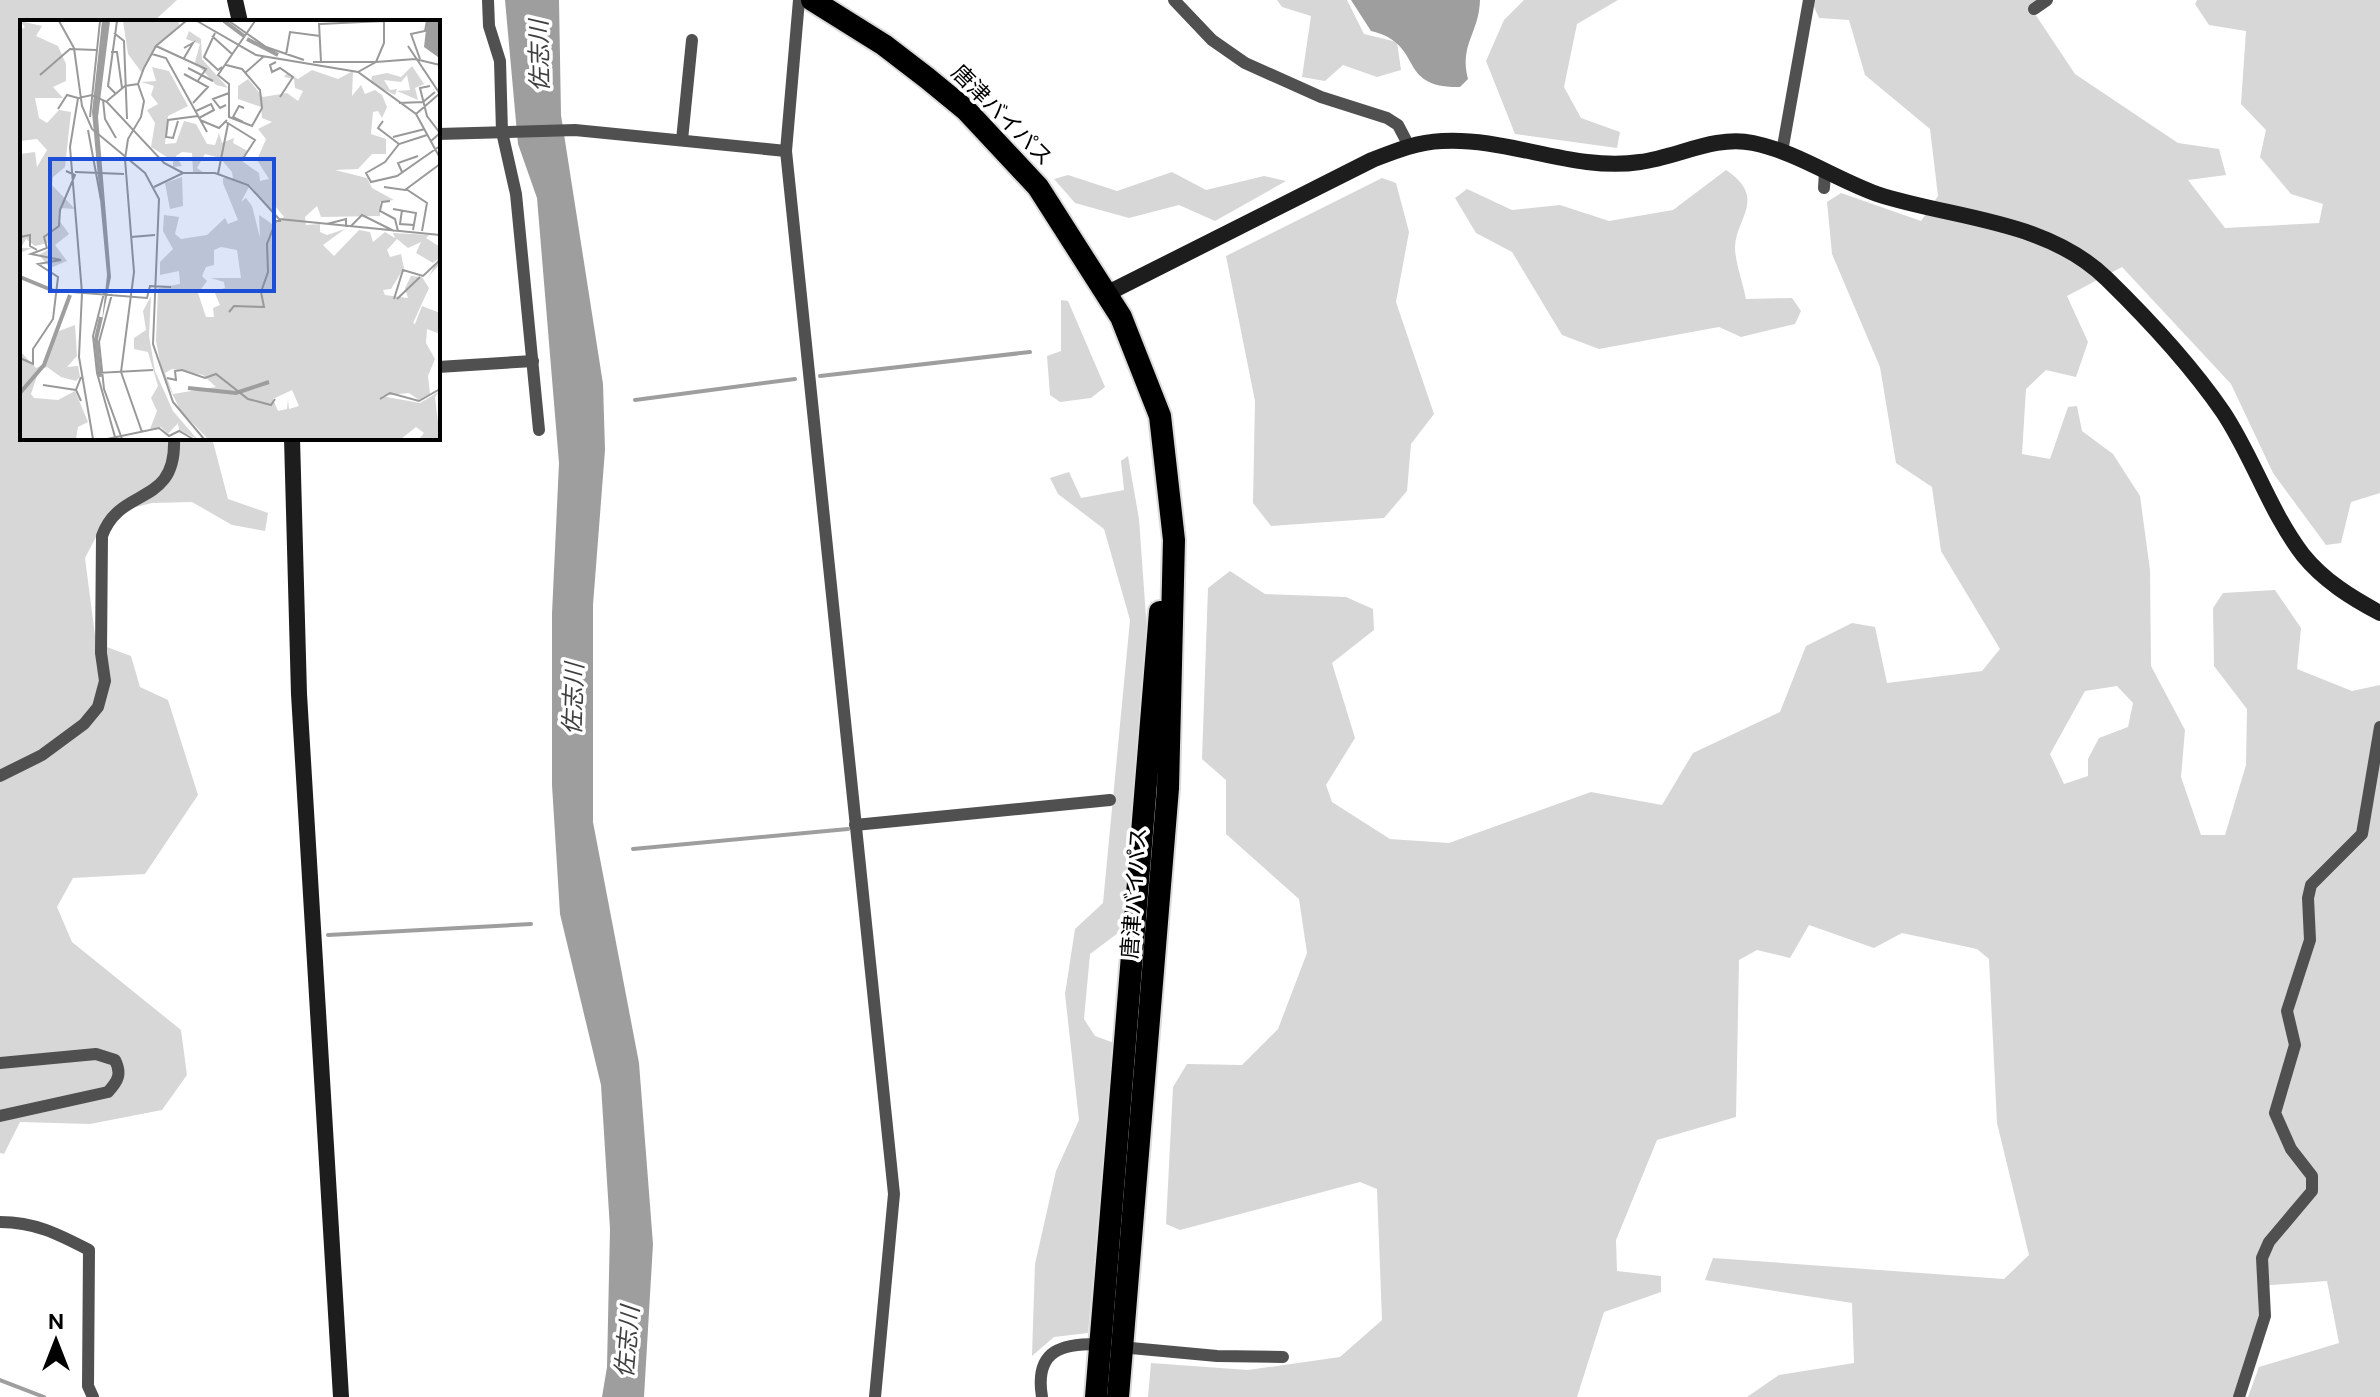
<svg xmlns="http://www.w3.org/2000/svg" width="2380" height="1397" viewBox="0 0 2380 1397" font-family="'DM Sans','Noto Sans JP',sans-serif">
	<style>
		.green { fill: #d7d7d7; fill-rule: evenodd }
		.water { fill: #9e9e9e }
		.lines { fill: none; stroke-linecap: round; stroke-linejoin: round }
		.stream { stroke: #9e9e9e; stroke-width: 4 }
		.highway-casing { stroke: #dbdbdb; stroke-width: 26 }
		.street { stroke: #505050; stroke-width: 12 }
		.secondary { stroke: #1d1d1d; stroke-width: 16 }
		.highway { stroke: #000; stroke-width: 22 }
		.labels { text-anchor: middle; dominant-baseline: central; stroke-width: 7; stroke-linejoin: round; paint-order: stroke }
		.street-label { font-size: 22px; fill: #000; stroke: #fff }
		.water-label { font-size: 24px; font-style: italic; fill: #3f3f3f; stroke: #fff }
		.inset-river { fill: none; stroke: #9e9e9e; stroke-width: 4 }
		.inset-road { fill: none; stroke: #999; stroke-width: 2 }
		.view { fill: #1d4ed8; fill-opacity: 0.15; stroke: #1d4ed8; stroke-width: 4 }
		.inset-edge { fill: none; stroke: #000; stroke-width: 4 }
	</style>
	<rect width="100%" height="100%" fill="#fff"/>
	<g class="green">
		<path d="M0 0H177L153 22H22V438H212L228 499 268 513 265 531 232 525 192 502 152 503 108 514 85 558 96 643 131 656 140 687 168 700 198 795 145 874 73 878 57 907 72 942 181 1030 187 1075 162 1110 90 1124 20 1122 4 1154 0 1153Z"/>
		<path d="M1277 0H1347L1364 34 1397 42 1401 70 1377 77 1343 65 1325 81 1302 77 1311 16 1282 7Z"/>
		<path d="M1524 0H1618L1577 24 1564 87 1581 118 1620 132 1617 148 1515 134 1486 61 1504 20Z"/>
		<path d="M1811 0H2047L2035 14 2075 74 2178 143 2219 149 2226 175 2188 180 2225 228 2319 223 2323 204 2291 194 2260 157 2266 130 2241 104 2246 31 2209 25 2195 4 2197 0H2380V493L2351 502 2341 543 2326 545 2273 473 2231 384 2122 267 2067 296 2088 342 2076 377 2046 370 2026 389 2022 454 2050 459 2068 407 2077 406 2082 431 2113 454 2140 496 2150 570 2151 666 2185 730 2181 777 2201 835H2225L2246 765 2247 709 2214 666 2213 608 2223 593 2275 590 2301 628 2297 669 2352 691 2380 685V1397H2248L2259 1367 2339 1343 2327 1281 2258 1286 2259 1318 2233 1397H1747L1779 1375 1854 1363 1852 1303 1705 1280 1713 1258 2004 1279 2029 1255 1997 1123 1989 959 1977 949 1902 933 1874 948 1809 925 1790 958 1757 950 1739 960 1736 1117 1657 1140 1616 1240 1617 1271 1661 1276V1292L1604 1312 1577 1397H1148L1151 1363 1248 1370 1340 1357 1382 1320 1377 1189 1360 1182 1180 1230 1166 1224 1173 1087 1187 1064 1242 1065 1278 1029 1307 953 1299 899 1226 834V780L1202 759 1208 588 1230 571 1265 594 1346 597 1373 609 1374 630 1332 663 1355 738 1326 785 1332 802 1390 839 1449 843 1591 792 1662 805 1693 753 1780 712 1806 646 1852 623 1875 627 1887 683 1982 671 2000 649 1941 551 1932 487 1896 463 1880 367 1832 254 1827 202 1841 193 1921 221 1938 196 1930 129 1865 75 1849 20 1819 18ZM2117 686 2133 703 2128 727 2099 738 2088 759V776L2064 784 2050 754 2085 691Z"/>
		<path d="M1726 170C1769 199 1734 219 1735 249 1736 265 1743 283 1746 299L1792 298 1801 311 1795 324 1741 337 1719 327 1599 349 1562 335 1512 252 1476 233 1455 198 1467 189 1512 210 1560 205 1609 221 1673 210Z"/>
		<path d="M1172 172 1206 190 1264 176 1286 181 1215 221 1179 205 1129 218 1075 203 1054 179 1068 175 1117 191Z"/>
		<path d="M1382 178 1396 183 1409 232 1396 302 1434 414 1411 444 1407 491 1384 518 1271 526 1253 503 1255 401 1226 256Z"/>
		<path d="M1061 300 1068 301 1105 387 1091 398 1060 402 1050 395 1047 356 1061 351Z"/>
		<path d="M1128 456 1139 519 1147 631 1122 930 1090 954 1084 1019 1095 1036 1114 1043 1088 1333 1054 1337 1032 1356 1035 1264 1056 1171 1079 1120 1065 994 1075 929 1103 903 1130 620 1104 529 1058 494 1050 478 1069 472 1081 498 1124 490 1121 461Z"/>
	</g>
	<g class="water">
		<path d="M505 0H559L561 115 603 384 605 450 593 605V822L639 1063 653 1244 644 1397H602L607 1367 610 1229 601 1085 560 914 552 785V614L559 463 537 198 518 144Z"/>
		<path d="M1351 0H1480C1479 34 1459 44 1468 79L1460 87C1395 88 1426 44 1371 31Z"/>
	</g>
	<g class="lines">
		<g class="stream">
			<path d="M820 376 1030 352"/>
			<path d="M635 400 795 379"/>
			<path d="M633 849 848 829"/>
			<path d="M328 935 531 924"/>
			<path d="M0 1380 44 1397"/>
		</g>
		<defs>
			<g id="highway">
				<path d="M812 0 884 45 927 78 966 110 1038 187 1121 317 1160 416 1174 540 1168 788 1118 1397"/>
				<path d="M1096 1397 1160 612"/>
			</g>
		</defs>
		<use href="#highway" class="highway-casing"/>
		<g class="street">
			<path d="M488 0 489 26 500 61 502 132 516 194 539 430"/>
			<path d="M799 0 786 151 894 1194 875 1397"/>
			<path d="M1174 0 1212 40 1245 63 1321 97 1387 118 1398 125 1409 146"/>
			<path d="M2034 9 2047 0"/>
			<path d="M438 134 575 130 786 151"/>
			<path d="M682 140 692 40"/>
			<path d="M1782 152 1809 0"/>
			<path d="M1824 188 1825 171"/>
			<path d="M438 367 533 361"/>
			<path d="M0 776 42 755 84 724 98 707 105 681 101 653 102 536C120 485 177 508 174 438"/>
			<path d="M855 825 1110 800"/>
			<path d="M0 1063 96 1054 115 1060C122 1074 118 1081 108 1092L0 1116"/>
			<path d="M0 1222C35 1222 58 1234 89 1250L88 1386 93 1397"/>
			<path d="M1120 1347 1217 1356 1283 1357"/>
			<path d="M1042 1397C1034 1349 1063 1343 1102 1344"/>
			<path d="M2239 1397 2265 1316 2262 1258 2269 1242 2312 1191V1176L2291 1149 2275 1113 2295 1045 2287 1011 2310 940 2308 898 2311 885 2362 834 2380 727"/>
		</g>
		<g class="secondary">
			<path d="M235 0 240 22"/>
			<path d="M1108 293 1372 160C1395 151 1417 142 1442 141 1508 137 1574 172 1640 162 1678 157 1715 135 1753 143 1797 152 1835 179 1877 194 1953 219 2046 219 2107 279 2149 320 2190 364 2223 412 2253 457 2270 512 2303 555 2324 581 2352 598 2380 613"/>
			<path d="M292 438 299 694 341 1397"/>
		</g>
		<use href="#highway" class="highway"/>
	</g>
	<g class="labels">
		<g class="street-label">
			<text transform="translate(1002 115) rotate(45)">唐津バイパス</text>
			<text transform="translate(1134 893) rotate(-86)">唐津バイパス</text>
		</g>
		<g class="water-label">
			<text transform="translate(539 56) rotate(-91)">佐志川</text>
			<text transform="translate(573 699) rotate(-88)">佐志川</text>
			<text transform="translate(627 1342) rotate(-85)">佐志川</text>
		</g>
	</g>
	<g transform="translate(20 20)">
		<rect width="420" height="420" fill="#fff"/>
		<path d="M0 1 22 6 16 16 38 26 46 44V61L33 67 43 78H15L19 98 27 103 39 90 51 92 45 147 33 157 32 165 55 189 40 188 39 200 49 214 35 225 47 241 30 248 19 235 29 229 28 223 15 226 6 219 1 228H12L0 233V134L15 132 17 147 27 130 17 119 0 121V10L5 7ZM103 1H158L160 6 137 24 122 53 108 34ZM169 11 181 19 182 39 208 68 196 65 175 42 180 24 166 19ZM392 46 404 64 395 68 398 80 377 71 390 70 387 55 381 62 364 60 370 70 377 69 375 75 351 63 352 56 367 53 381 57ZM132 47 149 51 168 86 148 96 145 124 156 123 164 101 176 104 187 124 195 125 199 113 202 123 214 118 213 123 228 131 222 141 239 153 240 161 249 159 237 140 246 119 238 109 252 102 242 98 241 87 218 79V66L228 59 243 77 267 73 278 81 283 71 275 68 274 59 264 57 267 53 278 59 292 50 318 59 333 51 332 76 341 65 345 74 355 70 362 75 367 87 362 98 358 91 353 92 351 114 366 119V134H352L338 149 315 150 347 158 352 168 374 180 360 182V196L301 197 297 186 285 197 286 205 300 204V212L307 215 325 209 303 225 314 236 339 210 350 212 353 222 365 212 375 218 373 213 409 215 406 218 420 227V244L409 256 418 239 413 243 396 233 401 222 388 228 377 219 367 230 370 237 381 234 384 248 371 269 363 270 365 275 388 278 385 268 391 256 402 257 409 268 393 303 406 309 395 304 402 286 420 293V314L407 309 406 323 415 339 408 356 410 374 399 380 389 373 361 376 400 383 420 371 415 377 420 419H399L404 413 396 407 381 419H188L160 390 142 352 136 321 138 268 160 264 159 251 140 255V242L153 229 143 211 144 195 159 197 155 214 161 219 187 215 205 198 208 204 218 200 203 163V158H213L212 152 200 138 185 134 177 148 183 152H173L172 133 162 132 156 136 162 146 153 147V141L131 127 135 103 127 90 138 84 131 75 134 66 121 62 136 61ZM230 165 251 191 255 186 264 197 252 204 239 195 240 218 232 186 226 178 221 182ZM201 227 217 230 221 258H191L204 262 205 268 194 271 200 285 193 288 194 297H186L178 273 187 261 182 256 186 247 194 245V230ZM152 349 183 355 196 367 153 374 145 353ZM272 370 279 386 269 389 268 379 267 389 258 391 253 379ZM162 157 163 186 150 189 145 163ZM131 276 129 316 135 351 153 391 177 419 159 410 158 403 148 414 141 407 130 409 137 391 131 378 138 366 128 332 114 329V318L126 310 123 291ZM55 305 57 336 47 347 58 346 60 357 56 361 41 357 27 347 19 350 11 374 14 378 38 380 55 371 68 402 58 407 56 419H0V331L16 348 22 345 39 311Z" fill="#d7d7d7" fill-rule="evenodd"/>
		<path d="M82 1H90L78 97 91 257 82 301 87 255 72 92ZM407 1H420L418 37 404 27Z" fill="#9e9e9e"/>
		<path class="inset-river" d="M204 1 224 16M227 19 258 35M0 257 34 271M80 357 76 319 81 297M168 368 216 373 249 362M0 373 24 345 50 275"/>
		<path class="inset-road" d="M39 1 54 28 62 86 72 109 125 153 139 179 133 324 153 382 184 419M177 1 236 35 338 52 396 94 420 138M209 1 246 27 284 40M299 3 301 42M300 4 364 1M94 13 104 21 107 99M195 13 184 37 198 50 202 47M192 16 212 34M136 26 186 49 177 62M388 26 420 74M164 28 173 23 164 38M91 32H97L102 68M132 34 146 38 187 112M266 35 270 12 300 16M400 39 391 14 405 11 407 1M256 42 250 45 252 52 260 48 273 57 260 77M293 42H356L364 23V1M206 45 222 49 240 70 242 88 232 106 209 97V64L198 55 235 1M168 48 193 61M338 52 356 42 395 39 420 45M225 53 243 37M164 54 188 67 173 83M20 55 50 29 76 30M410 66 400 68 407 96 420 113 411 121M95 73 88 66 97 1M83 80 85 99 96 118M87 81 105 66 118 64M379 83 403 82 415 72M206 85 200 88 193 79 209 73M38 89 47 75 58 78M176 91 191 84 194 90 179 98M396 94 419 74M70 97 80 1M180 100 199 108 207 100M158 101 153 118 146 117 148 100 178 96M363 101 358 108 379 124M206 102 235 120 222 140M223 102 213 97 219 86 224 88M68 110 81 180M407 115 379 124 365 142 346 153 351 162 377 156 420 126M373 117 405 109M55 152 104 154M382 152 378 143 398 136M198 154 208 104M134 167 163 153H195L228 165 259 199 420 215M364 167 385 170 420 144M386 169 407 183 402 211M370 181 362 182 360 191 375 199 378 211M373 189 396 193 393 210M382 190 380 204 394 205M307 204 326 199V207M331 206 342 195 374 211M0 217 10 215V226L17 230M111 217 135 215M39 271 127 278 130 266 151 267M84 273 73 316 77 353 133 350M92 274 79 322 84 369 102 419M374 279 383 250 403 256 420 240M377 279 400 257M209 292 214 286 244 287 241 272 248 252 247 224 256 201H261M0 338 13 344V329L33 299 38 257 18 244 41 240 11 234 27 228 24 217 39 206 40 190 55 155 46 151M77 353 95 417M61 357 56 370 61 381M147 358 156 360 155 351 162 350 185 358 196 354 228 379 251 385 255 379M23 365 56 370M360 379 370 373 399 381 420 369M122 412 101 352 114 252 105 139 108 119 121 97 124 81 118 64 124 48 136 26 166 1M73 419 59 337 62 273 50 127 58 78 72 75 87 82 144 143 163 153M87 419 139 408 149 416 159 411 173 419"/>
		<path class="view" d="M30 139H254V271H30Z"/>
		<rect width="420" height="420" class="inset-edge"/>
	</g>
	<g transform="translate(56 1341)" stroke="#ffffff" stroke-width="6" paint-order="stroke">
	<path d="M0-6L14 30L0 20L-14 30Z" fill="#000000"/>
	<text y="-12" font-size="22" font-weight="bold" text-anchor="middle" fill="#000000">N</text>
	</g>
</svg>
